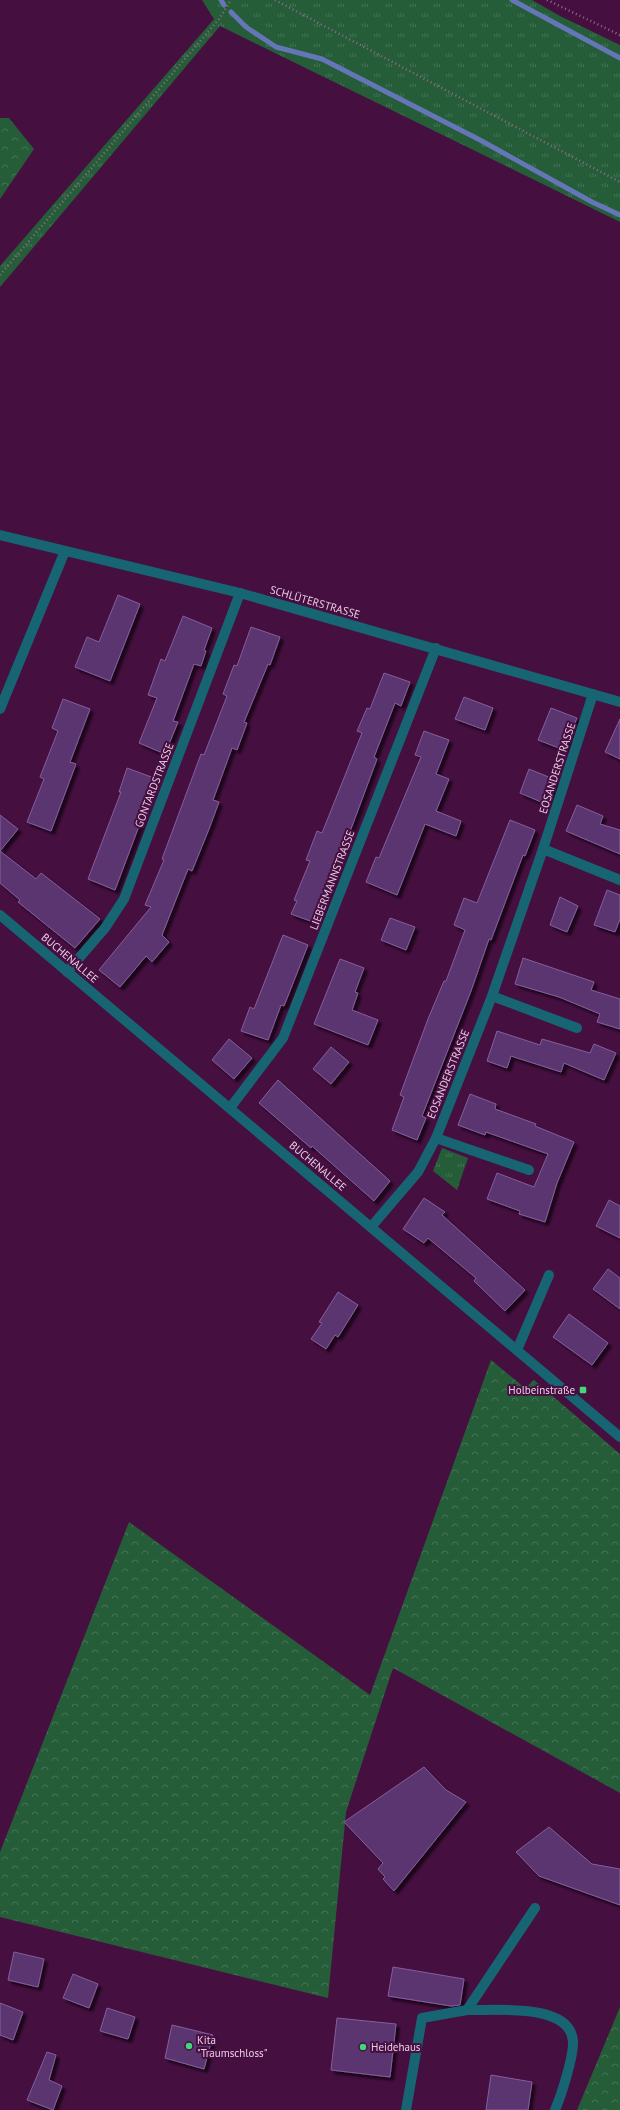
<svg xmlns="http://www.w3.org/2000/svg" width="620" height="2110" viewBox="0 0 620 2110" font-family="'PT Sans',sans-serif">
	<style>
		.grass { fill: url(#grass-tufts) }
		.forest { fill: url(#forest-crowns) }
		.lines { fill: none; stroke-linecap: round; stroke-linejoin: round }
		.stream { stroke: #6475b8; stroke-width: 5 }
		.building { fill: #5a3470; stroke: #855e9d; filter: url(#shadow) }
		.path { stroke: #94688e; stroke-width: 2.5; stroke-dasharray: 1 3; stroke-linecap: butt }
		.minor { stroke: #176572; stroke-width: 10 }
		.poi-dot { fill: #43d77b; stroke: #450f40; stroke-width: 1.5 }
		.labels { text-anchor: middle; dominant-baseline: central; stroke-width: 4; stroke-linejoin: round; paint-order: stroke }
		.street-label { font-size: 11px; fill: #eccbe6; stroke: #450f40 }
		.poi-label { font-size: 11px; fill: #eccbe6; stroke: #450f40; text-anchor: start }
	</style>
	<defs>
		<pattern id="grass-tufts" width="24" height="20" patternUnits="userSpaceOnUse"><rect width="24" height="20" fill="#255d38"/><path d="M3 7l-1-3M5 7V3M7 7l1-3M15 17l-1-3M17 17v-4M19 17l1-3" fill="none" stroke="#457355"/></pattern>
		<pattern id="forest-crowns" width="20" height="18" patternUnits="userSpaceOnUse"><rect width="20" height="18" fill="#255d38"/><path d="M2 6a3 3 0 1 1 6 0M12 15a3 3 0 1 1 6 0" fill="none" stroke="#457355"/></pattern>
		<filter id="shadow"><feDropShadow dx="3.5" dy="3.5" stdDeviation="1" flood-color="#0009"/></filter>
	</defs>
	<rect width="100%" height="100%" fill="#450f40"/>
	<g class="grass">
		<path d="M202 0H532L560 16 620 45V222L220 26 0 287V266L214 19Z"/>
		<path d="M442 1148 468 1158 457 1190 433 1171Z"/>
	</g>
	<g class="forest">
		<path d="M0 118H9L34 149 0 199Z"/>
		<path d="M491 1360 525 1388 534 1380 620 1454V1793L393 1668 346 1812 328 1998 0 1917V1852L129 1522 370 1695Z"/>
		<path d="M620 2007V2110H577Z"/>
	</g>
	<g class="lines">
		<g class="stream">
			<path d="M221 0 224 5"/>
			<path d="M512 0 620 58"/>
			<path d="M231 12 246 27 276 47 322 59 480 140 592 202 620 215"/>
		</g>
	</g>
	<g class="building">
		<path d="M118 595 140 604 110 681 75 667 87 637 99 642Z"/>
		<path d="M183 616 212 628 204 650 206 651 201 666 194 664 173 721 178 722 165 754 139 743 157 698 148 695 161 659 165 661Z"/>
		<path d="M251 627 280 637 270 665 268 664 244 722 247 723 237 750 232 748 213 800 219 802 209 829 192 871 188 869 162 935 169 942 152 962 146 956 120 987 99 970 151 907 145 905 164 860 162 859 201 754 204 755 227 696 223 694 234 665 237 666Z"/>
		<path d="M384 673 410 682 401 706 395 703 374 757 377 759 316 923 291 914 297 901 294 900 310 861 306 860 317 831 322 833 362 733 357 731 367 708 370 709Z"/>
		<path d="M464 697 493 708 485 730 455 719Z"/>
		<path d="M63 699 90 709 70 762 76 764 51 831 27 822 44 779 40 777 58 731 52 728Z"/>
		<path d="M551 708 577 718 564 750 538 740Z"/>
		<path d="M620 719V759L605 752Z"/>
		<path d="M424 731 449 740 436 774 449 779 436 811 461 821 456 836 425 824 397 895 366 882 376 857 379 858 421 757 415 755Z"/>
		<path d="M127 768 154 778 139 817 142 818 115 890 88 879 121 792H119Z"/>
		<path d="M529 769 556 780 546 804 520 793Z"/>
		<path d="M577 805 603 816 600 824 620 830V854L566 831Z"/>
		<path d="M0 815 18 829 0 851 36 879 41 873 100 919 75 948 18 902 20 900 0 883Z"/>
		<path d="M510 820 535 830 525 856 523 855 491 940 489 939 471 991 422 1116 426 1118 417 1140 392 1130 404 1097 400 1095 428 1019 444 981H446L465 930 454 925 464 898 477 903Z"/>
		<path d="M607 890 620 895V919L615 932 594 925Z"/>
		<path d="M560 897 578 906 567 932 550 925Z"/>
		<path d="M390 918 415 927 406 950 381 940Z"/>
		<path d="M283 935 308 945 284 1006 281 1005 268 1040 241 1031 250 1007 254 1009Z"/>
		<path d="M523 958 594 982 591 990 620 999V1029L597 1022 600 1014 559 997 515 984Z"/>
		<path d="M340 959 364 968 355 992 358 993 352 1010 378 1020 368 1045 314 1024Z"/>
		<path d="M497 1031 540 1045 542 1039 590 1053 594 1044 616 1053 604 1080 564 1063 561 1072 511 1056 507 1068 487 1061Z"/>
		<path d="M229 1039 252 1058 234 1079 212 1060Z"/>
		<path d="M331 1047 349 1062 331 1084 313 1069Z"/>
		<path d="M278 1080 390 1181 374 1201 312 1146 311 1148 259 1103Z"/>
		<path d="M470 1094 496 1104 495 1109 536 1124 535 1126 574 1142 557 1183 545 1222 519 1214 520 1211 487 1199 497 1173 534 1187 548 1154 486 1132 485 1135 458 1125Z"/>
		<path d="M424 1198 445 1212 442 1215 525 1290 505 1311 474 1281 476 1278 428 1238 424 1243 403 1229Z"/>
		<path d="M609 1200 620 1206V1238L596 1226Z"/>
		<path d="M608 1269 620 1278V1309L593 1289Z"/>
		<path d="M338 1292 358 1305 338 1337 335 1335 326 1349 311 1339 322 1323 319 1322Z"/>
		<path d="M569 1314 608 1343 592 1365 553 1337Z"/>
		<path d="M424 1767 446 1790 466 1802 394 1891 383 1879 385 1877 378 1869 383 1863 344 1822Z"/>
		<path d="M549 1827 592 1864 620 1869V1905L539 1876 516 1852Z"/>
		<path d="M14 1952 44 1959 38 1987 8 1980Z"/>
		<path d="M393 1967 464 1979 460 2005 451 2006 388 1996Z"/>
		<path d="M73 1974 98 1984 89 2008 63 1998Z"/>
		<path d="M0 2003 23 2012 13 2040 0 2035Z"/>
		<path d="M107 2008 135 2017 128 2039 100 2031Z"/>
		<path d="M337 2018 396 2024 390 2077 331 2070Z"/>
		<path d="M172 2025 213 2035 204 2069 165 2058Z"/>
		<path d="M47 2052 56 2055 49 2080 62 2086 53 2110 27 2100Z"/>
		<path d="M491 2075 532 2082 528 2110H486Z"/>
	</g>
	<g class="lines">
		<g class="path">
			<path d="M275 0 620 182"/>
			<path d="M547 0 620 35"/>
			<path d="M0 275 219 19 231 0"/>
		</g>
		<g class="minor">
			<path d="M0 535 240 593 620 702"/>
			<path d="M0 709 65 551"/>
			<path d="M543 849 620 880"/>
			<path d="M0 915 620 1437"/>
			<path d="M67 972 105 928 124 899 240 593"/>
			<path d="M492 996 577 1028"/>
			<path d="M230 1108 283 1038 436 648"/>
			<path d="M436 1138 529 1170"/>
			<path d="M371 1227 418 1172 436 1138 492 996 543 849 593 694"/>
			<path d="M517 1350 549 1275"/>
			<path d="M467 2010C493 2011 570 2002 573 2041 574 2056 561 2096 555 2110"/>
			<path d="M406 2110 422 2018 467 2010 535 1908"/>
		</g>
	</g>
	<g class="poi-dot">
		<rect x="579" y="1386" width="8" height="8" rx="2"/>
		<circle cx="189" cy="2046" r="4"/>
		<circle cx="363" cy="2047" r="4"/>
	</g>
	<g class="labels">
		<g class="street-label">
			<text transform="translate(315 602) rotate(16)">SCHLÜTERSTRASSE</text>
			<text transform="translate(557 768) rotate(-72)">EOSANDERSTRASSE</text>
			<text transform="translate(154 785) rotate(-69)">GONTARDSTRASSE</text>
			<text transform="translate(332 880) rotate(-69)">LIEBERMANNSTRASSE</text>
			<text transform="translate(70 958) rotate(40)">BUCHENALLEE</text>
			<text transform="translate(448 1074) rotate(-68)">EOSANDERSTRASSE</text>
			<text transform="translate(318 1166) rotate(40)">BUCHENALLEE</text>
		</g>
		<g class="poi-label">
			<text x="575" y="1390" text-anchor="end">Holbeinstraße</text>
			<text x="197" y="2040">Kita<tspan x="197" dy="13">"Traumschloss"</tspan></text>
			<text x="371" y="2047">Heidehaus</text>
		</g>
	</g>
</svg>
